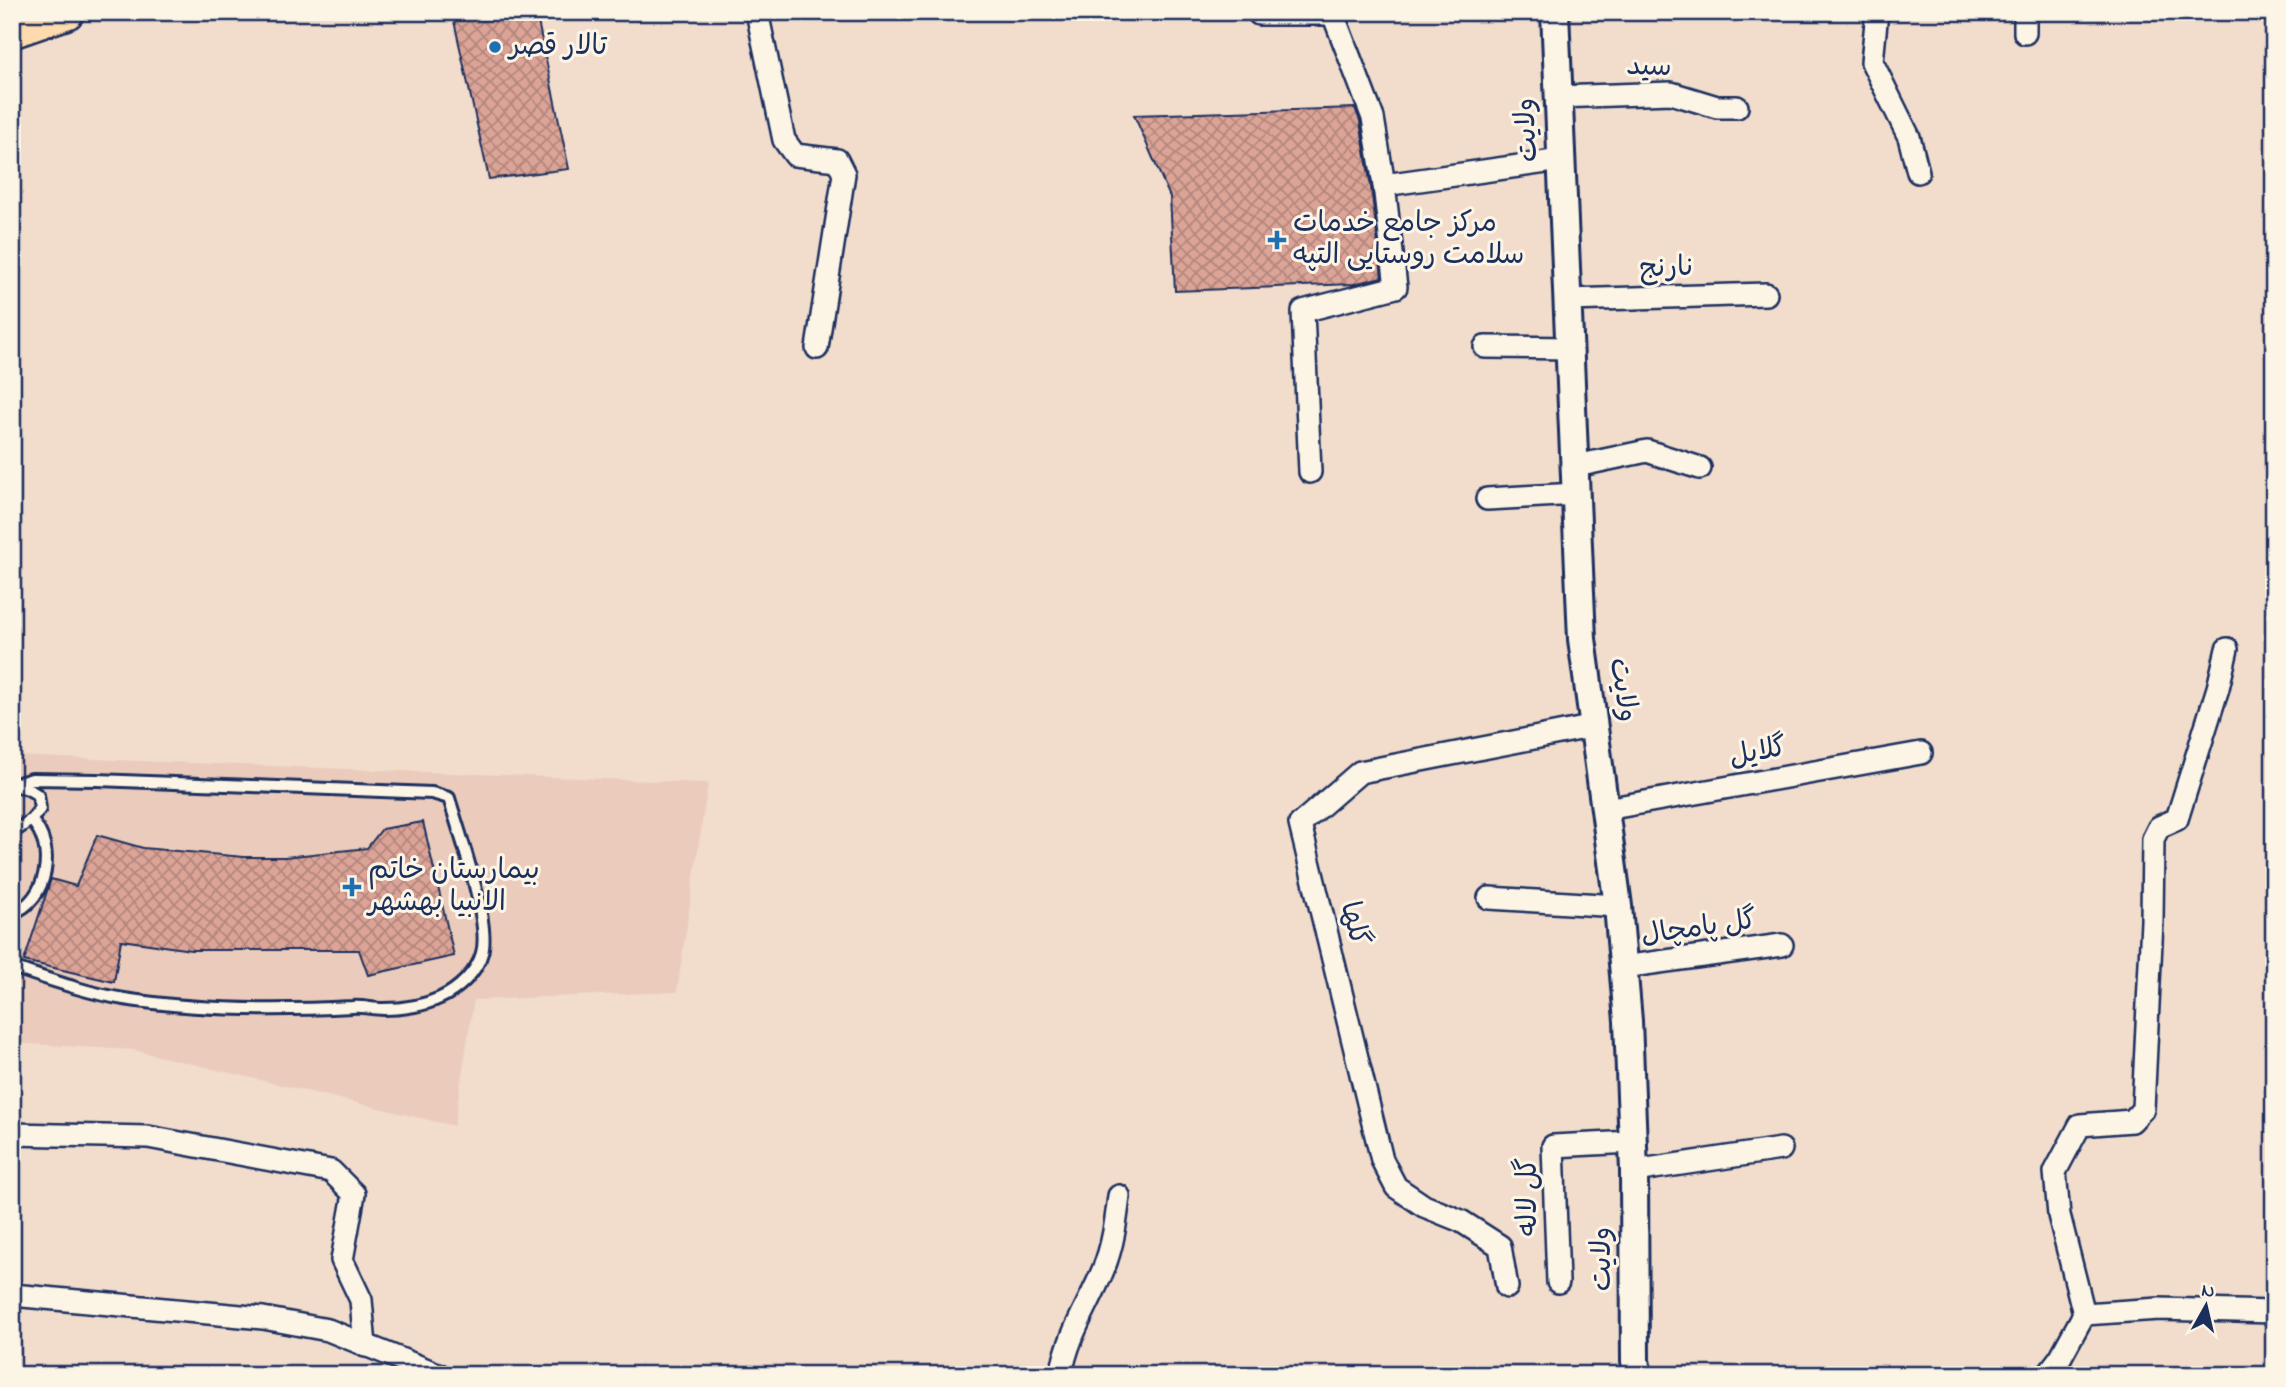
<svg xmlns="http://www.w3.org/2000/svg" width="2286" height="1387" viewBox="0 0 2286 1387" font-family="'Indie Flower','Playpen Sans Arabic',sans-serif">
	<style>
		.built { fill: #ebccbc }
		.building { fill: url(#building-cross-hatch); stroke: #1b2f5e; stroke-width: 2 }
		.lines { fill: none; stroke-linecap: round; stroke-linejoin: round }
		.service-casing { stroke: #1b2f5e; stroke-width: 16 }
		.minor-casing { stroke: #1b2f5e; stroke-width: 26 }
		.tertiary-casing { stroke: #1b2f5e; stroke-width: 32 }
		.primary-casing { stroke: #1b2f5e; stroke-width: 38 }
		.service { stroke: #fcf5e5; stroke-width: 10 }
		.minor { stroke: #fcf5e5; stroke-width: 21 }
		.tertiary { stroke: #fcf5e5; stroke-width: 26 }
		.primary { stroke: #fedbac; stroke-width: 33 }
		.poi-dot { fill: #1f6fb2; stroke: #fcf5e5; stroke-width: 2.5 }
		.labels { text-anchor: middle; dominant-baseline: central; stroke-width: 6; stroke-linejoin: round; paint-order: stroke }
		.poi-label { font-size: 28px; fill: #1b2f5e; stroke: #fcf5e5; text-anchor: start }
		.street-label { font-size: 28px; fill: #1b2f5e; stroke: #fcf5e5 }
	</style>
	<defs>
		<pattern id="building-cross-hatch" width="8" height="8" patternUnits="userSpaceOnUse" patternTransform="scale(1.75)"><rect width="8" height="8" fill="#dca496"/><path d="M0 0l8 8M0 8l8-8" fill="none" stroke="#b2867e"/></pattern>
	</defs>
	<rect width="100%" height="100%" fill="#f2ddcd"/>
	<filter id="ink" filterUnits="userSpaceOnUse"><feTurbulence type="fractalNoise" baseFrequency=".0143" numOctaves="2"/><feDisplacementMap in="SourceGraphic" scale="14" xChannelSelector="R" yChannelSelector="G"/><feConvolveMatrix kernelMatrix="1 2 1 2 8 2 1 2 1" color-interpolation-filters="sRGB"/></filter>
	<g filter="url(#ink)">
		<path class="built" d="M15 756 708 783 677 992 474 1000 454 1126 133 1050 12 1043V758Z"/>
		<g class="building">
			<path d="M452 12H536L569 169 489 179Z"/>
			<path d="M1355 108 1360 121 1371 187 1382 277 1354 284 1175 291 1170 197 1134 115Z"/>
			<path d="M423 822 454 956 368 975 359 950H191L121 940 114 982 24 961 51 879 76 886 97 835 143 848 244 857H285L367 848 382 829Z"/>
		</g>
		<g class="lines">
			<defs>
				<g id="service">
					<path d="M12 785 32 779 97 780 432 793 449 798C459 832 491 922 482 953 477 972 458 990 440 998 423 1006 403 1009 383 1009 373 1009 362 1006 352 1007 276 1011 200 1011 124 999 86 993 48 979 12 967"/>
					<path d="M12 833 31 820 40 809 38 795 28 789 14 785"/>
					<path d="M12 913C48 901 57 846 31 820"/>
				</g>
				<g id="minor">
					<path d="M757 12 784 140 795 155 837 160 844 174 817 348"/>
					<path d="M1877 12 1872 62 1909 137 1918 172"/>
					<path d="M1259 14H1333L1373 118 1384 185"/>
					<path d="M2025 33V12"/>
					<path d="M1557 97 1671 93 1717 107H1737"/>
					<path d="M1568 300 1766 294"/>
					<path d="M1485 347 1570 348"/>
					<path d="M1576 466 1647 451 1700 468"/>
					<path d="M1310 472 1303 311 1396 287 1384 185 1561 160"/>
					<path d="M1487 499 1577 494"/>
					<path d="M1606 809 1921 753"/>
					<path d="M1489 898 1618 906"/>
					<path d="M1623 967 1782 945"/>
					<path d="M12 1134 148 1137 331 1171 354 1194 342 1260 361 1300 365 1346"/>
					<path d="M1634 1171 1781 1149"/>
					<path d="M1558 1282 1553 1146 1632 1142"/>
					<path d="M1507 1287 1500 1246 1461 1221 1424 1206 1396 1187 1382 1160 1300 824 1360 772 1595 726"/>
					<path d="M12 1295 263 1318 328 1330 440 1375"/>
					<path d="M2084 1314 2059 1215 2055 1172 2080 1125 2132 1121 2143 1109 2152 921 2153 839 2159 827 2177 819 2218 688 2227 649"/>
					<path d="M1061 1375C1068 1334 1088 1307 1103 1270 1113 1246 1116 1221 1119 1196"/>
					<path d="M2047 1375 2060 1358 2084 1314 2159 1309 2274 1312"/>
				</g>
				<path id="tertiary" d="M1555 12 1582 639 1618 906 1628 1021 1634 1171 1635 1361 1638 1375"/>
				<path id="primary" d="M12 31 67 12"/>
			</defs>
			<use href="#service" class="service-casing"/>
			<use href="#minor" class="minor-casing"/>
			<use href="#tertiary" class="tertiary-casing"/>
			<use href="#primary" class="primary-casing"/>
			<use href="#service" class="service"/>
			<use href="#minor" class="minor"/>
			<use href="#tertiary" class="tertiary"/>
			<use href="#primary" class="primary"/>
		</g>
	</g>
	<g class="poi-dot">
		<circle cx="495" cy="47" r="7"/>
		<path d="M1273.5 229.5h7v7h7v7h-7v7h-7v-7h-7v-7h7z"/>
		<path d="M348.5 876.5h7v7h7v7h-7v7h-7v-7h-7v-7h7z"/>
	</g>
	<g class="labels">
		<g class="poi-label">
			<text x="509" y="47">تالار قصر</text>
			<text x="1293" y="224">مرکز جامع خدمات<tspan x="1293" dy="32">سلامت روستایی التپه</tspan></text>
			<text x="368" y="871">بیمارستان خاتم<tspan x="368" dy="32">الانبیا بهشهر</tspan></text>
		</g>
		<g class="street-label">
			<text transform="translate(1649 68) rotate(2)">سید</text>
			<text transform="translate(1528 130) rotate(-93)">ولایت</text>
			<text transform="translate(1667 269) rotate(-2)">نارنج</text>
			<text transform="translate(1622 690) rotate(81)">ولایت</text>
			<text transform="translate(1758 753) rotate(-10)">گلایل</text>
			<text transform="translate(1353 924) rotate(76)">گلها</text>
			<text transform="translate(1699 929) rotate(-8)">گل پامچال</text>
			<text transform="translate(1529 1197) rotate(-90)">گل لاله</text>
			<text transform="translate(1603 1259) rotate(-90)">ولایت</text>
		</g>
	</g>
	<rect width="2286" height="1387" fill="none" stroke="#fcf5e5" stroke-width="42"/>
	<rect x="21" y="21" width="2244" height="1345" fill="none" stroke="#1b2f5e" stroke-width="2.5" filter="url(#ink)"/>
	<g transform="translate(2206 1306) rotate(8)" stroke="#fcf5e5" stroke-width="5" paint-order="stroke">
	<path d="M0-5L12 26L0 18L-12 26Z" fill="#1b2f5e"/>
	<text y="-10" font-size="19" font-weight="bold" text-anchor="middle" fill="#1b2f5e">N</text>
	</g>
</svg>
